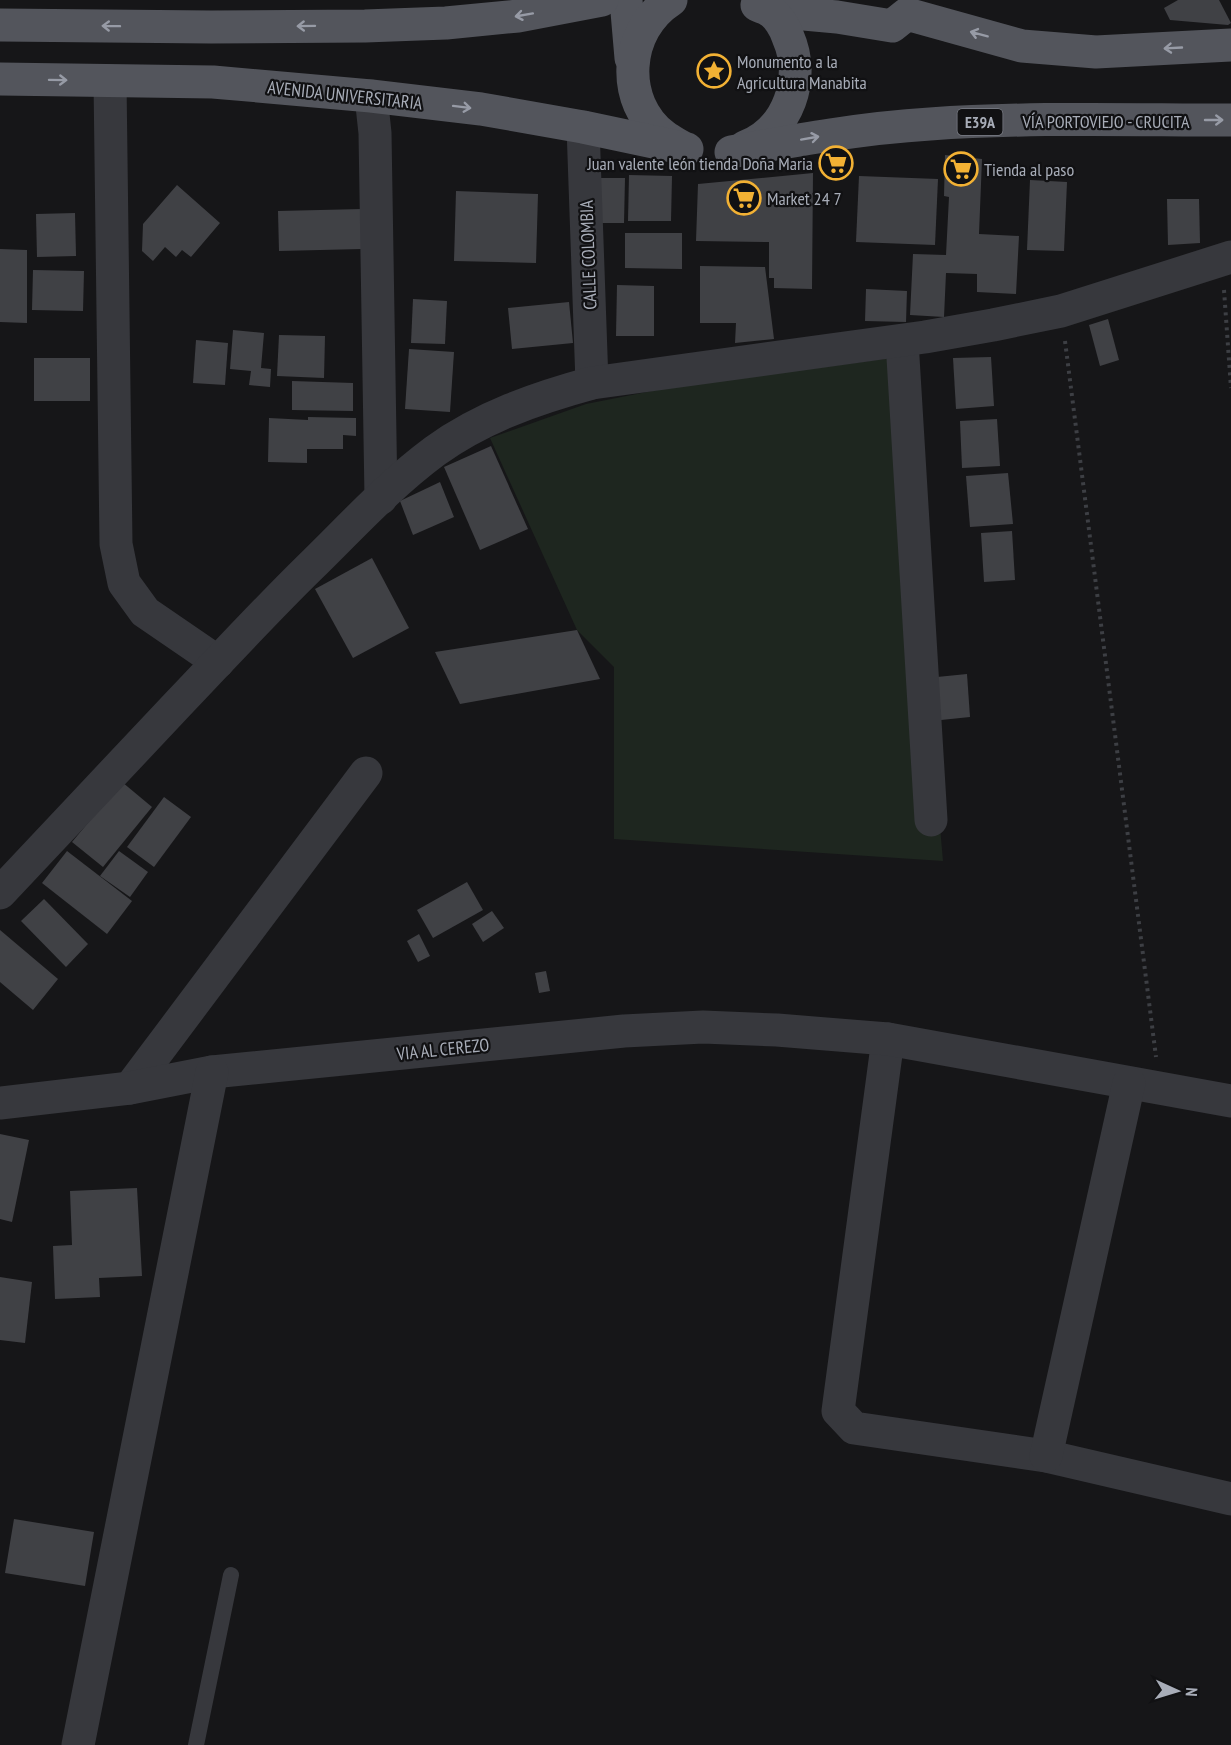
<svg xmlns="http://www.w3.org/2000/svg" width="1231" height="1745" viewBox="0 0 1231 1745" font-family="'PT Sans Narrow',sans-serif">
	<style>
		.green { fill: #1e261f }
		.building { fill: #404145 }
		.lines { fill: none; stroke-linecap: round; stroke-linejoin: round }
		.path { stroke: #3d3f44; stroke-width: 4; stroke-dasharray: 3 4.5; stroke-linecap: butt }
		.lane { stroke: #37383d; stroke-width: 16 }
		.street { stroke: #37383d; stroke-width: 33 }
		.primary { stroke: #53555c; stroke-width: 33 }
		.oneway { stroke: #979ba6 }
		.labels { text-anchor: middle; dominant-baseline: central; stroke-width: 4.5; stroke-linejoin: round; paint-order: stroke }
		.shield { fill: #111113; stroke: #7b7e86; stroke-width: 1.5 }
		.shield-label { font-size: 16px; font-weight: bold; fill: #a8adb8 }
		.poi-label { font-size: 18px; fill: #a8adb8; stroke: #111113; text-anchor: start }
		.street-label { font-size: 18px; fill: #a8adb8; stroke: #111113 }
	</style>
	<rect width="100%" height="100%" fill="#161618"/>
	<path class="green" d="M899 357 943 861 614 839V667L577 630 490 438 586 404 667 388Z"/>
	<g class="building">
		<path d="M1178 0H1219L1231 23 1228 25 1170 20 1164 8Z"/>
		<path d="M945 155 982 159 979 234 1019 236 1016 294 977 292V274L946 273 944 317 910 315 913 254 946 255 949 197 944 196Z"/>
		<path d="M813 173 812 289 774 288V278H769V242L696 241 698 184Z"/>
		<path d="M629 175 672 176 671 221H628Z"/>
		<path d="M859 176 938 179 935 245 856 242Z"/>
		<path d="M600 178H625L624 223H599Z"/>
		<path d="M1030 180 1067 182 1064 251 1027 250Z"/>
		<path d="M177 185 220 223 191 257 182 250 176 257 165 247 153 261 142 251 143 224Z"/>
		<path d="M456 191 538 194 536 263 454 261Z"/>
		<path d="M1167 199H1199L1200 243 1168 245Z"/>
		<path d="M362 209V249L279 251 278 211Z"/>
		<path d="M75 213 76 256 37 257 36 214Z"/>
		<path d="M625 233H682V269L625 268Z"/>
		<path d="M0 249 27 250V323L0 322Z"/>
		<path d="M700 266 765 267 774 339 735 343 736 323H700Z"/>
		<path d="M33 270 84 271 83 311 32 310Z"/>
		<path d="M617 285 654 286V336H616Z"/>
		<path d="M866 289 907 291 906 322 865 321Z"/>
		<path d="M413 299 447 301 445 344 411 343Z"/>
		<path d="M569 302 573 343 512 349 508 308Z"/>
		<path d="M1108 319 1119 360 1100 366 1089 325Z"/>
		<path d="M233 330 264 333 261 368 271 369 270 387 249 385 251 371 230 369Z"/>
		<path d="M279 335 325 336 324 378 277 376Z"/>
		<path d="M196 340 228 343 225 385 193 383Z"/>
		<path d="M409 349 454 352 450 412 405 409Z"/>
		<path d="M991 357 994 406 956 409 953 358Z"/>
		<rect x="34" y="358" width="56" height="43"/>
		<path d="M292 381 353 383V411L292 410Z"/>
		<path d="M308 417 356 418V436L343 435V449H307V463L268 462 269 418 308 420Z"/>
		<path d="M997 419 1000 466 962 468 960 421Z"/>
		<path d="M491 446 528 529 480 550 444 467Z"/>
		<path d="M1008 473 1013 524 970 527 966 476Z"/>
		<path d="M440 482 454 517 413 535 400 501Z"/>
		<path d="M1012 531 1015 580 984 582 981 533Z"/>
		<path d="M372 558 409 628 353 658 315 589Z"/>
		<path d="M577 630 600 679 460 704 435 652Z"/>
		<path d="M967 674 970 717 941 720 937 677Z"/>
		<path d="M122 782 152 807 103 867 72 842Z"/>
		<path d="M164 797 191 817 154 867 127 847Z"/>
		<path d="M67 851 132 901 107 934 42 883Z"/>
		<path d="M119 851 148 872 130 897 100 876Z"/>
		<path d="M467 882 483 910 433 938 417 910Z"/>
		<path d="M44 899 88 944 66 967 21 921Z"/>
		<path d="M492 911 504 928 483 942 472 924Z"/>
		<path d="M0 930 58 979 33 1010 0 982Z"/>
		<path d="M419 934 430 956 418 962 407 941Z"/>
		<path d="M546 971 550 991 539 993 535 973Z"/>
		<path d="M0 1134 29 1140 12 1222 0 1219Z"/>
		<path d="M137 1188 142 1276 99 1278 100 1297 55 1299 53 1246 72 1245 70 1191Z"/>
		<path d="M0 1277 32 1282 25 1343 0 1340Z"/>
		<path d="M14 1519 94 1532 85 1586 5 1573Z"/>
	</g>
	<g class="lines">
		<g class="path">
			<path d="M1224 290 1231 388"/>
			<path d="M1065 341 1156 1057"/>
		</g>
		<path class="lane" d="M196 1745 231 1575"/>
		<g class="street">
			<path d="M110 81 116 544 124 583 145 612 218 662"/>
			<path d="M371 96 375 133 381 498"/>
			<path d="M583 127 592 383"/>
			<path d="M902 341 931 820"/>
			<path d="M0 893C59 830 118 768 177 705 221 659 264 612 309 568 350 528 389 485 435 451 482 417 537 398 592 383L925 337 993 325 1061 311 1231 257"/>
			<path d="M888 1039 838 1411 854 1428 1046 1456 1231 1499"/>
			<path d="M130 1088 366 773"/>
			<path d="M0 1103 130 1088 212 1072 624 1031 703 1027 777 1030 888 1039 1231 1101"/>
			<path d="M1046 1456 1129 1083"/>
			<path d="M78 1745 212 1072"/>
		</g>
		<g class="primary">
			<path d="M626 0 631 58"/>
			<path d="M671 0C624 30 619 102 664 136 669 140 675 143 680 146"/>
			<path d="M763 0 771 11 837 17 892 26 907 14 1022 46 1096 52 1231 45"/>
			<path d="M0 25 211 27 365 26 446 23 518 16 602 0"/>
			<path d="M0 79 213 82 371 96 481 109 583 127 687 149"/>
			<path d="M745 147C789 130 806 78 788 37 785 28 778 16 770 11 766 8 761 7 757 5"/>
			<path d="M731 152C797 140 863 128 930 124 1030 117 1131 120 1231 120"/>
		</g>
	</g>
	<defs><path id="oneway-shaft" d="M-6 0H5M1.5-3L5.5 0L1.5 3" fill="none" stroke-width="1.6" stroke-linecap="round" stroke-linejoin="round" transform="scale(1.5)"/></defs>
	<g class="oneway">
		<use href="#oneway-shaft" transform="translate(524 15) rotate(170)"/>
		<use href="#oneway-shaft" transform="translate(111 26) rotate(-179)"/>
		<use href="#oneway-shaft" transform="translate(306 26) rotate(179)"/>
		<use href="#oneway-shaft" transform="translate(979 34) rotate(-165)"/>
		<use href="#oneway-shaft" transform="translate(1173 48) rotate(177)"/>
		<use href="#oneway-shaft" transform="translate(58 80) rotate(1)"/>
		<use href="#oneway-shaft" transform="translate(462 107) rotate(7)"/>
		<use href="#oneway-shaft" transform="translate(1214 120)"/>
		<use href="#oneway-shaft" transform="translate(810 138) rotate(-10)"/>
	</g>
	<defs>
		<symbol id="sight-ring" viewBox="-11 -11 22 22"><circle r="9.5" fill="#111113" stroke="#f2b134" stroke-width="1.5"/><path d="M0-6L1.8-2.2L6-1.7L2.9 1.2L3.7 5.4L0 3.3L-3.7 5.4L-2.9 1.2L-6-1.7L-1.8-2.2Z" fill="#f2b134"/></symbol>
		<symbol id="supermarket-ring" viewBox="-11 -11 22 22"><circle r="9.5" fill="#111113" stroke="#f2b134" stroke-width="1.5"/><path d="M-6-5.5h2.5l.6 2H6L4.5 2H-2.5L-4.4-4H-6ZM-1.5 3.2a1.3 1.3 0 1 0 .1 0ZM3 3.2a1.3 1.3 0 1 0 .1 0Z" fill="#f2b134"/></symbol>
	</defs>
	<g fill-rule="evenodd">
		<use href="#sight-ring" x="695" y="52" width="38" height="38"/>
		<use href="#supermarket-ring" x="817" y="144" width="38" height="38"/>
		<use href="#supermarket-ring" x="942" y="150" width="38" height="38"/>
		<use href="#supermarket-ring" x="725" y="179" width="38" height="38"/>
	</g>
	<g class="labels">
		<rect class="shield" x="957.5" y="109" width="45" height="26" rx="4.5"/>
		<g class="shield-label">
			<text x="980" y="122">E39A</text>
		</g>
		<g class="poi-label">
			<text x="737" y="61">Monumento a la<tspan x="737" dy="21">Agricultura Manabita</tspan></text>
			<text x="813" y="163" text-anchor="end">Juan valente león tienda Doña Maria</text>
			<text x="984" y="169">Tienda al paso</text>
			<text x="767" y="198">Market 24 7</text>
		</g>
		<g class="street-label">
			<text transform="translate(345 95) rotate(6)">AVENIDA UNIVERSITARIA</text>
			<text x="1106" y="121">VÍA PORTOVIEJO - CRUCITA</text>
			<text transform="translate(588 255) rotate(-92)">CALLE COLOMBIA</text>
			<text transform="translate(443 1049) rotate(-6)">VIA AL CEREZO</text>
		</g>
	</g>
	<g transform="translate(1177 1691) rotate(94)" stroke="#111113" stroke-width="4.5" paint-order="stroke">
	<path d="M0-4.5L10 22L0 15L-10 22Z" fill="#a8adb8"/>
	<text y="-9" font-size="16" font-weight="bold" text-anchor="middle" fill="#a8adb8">N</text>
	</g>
</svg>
